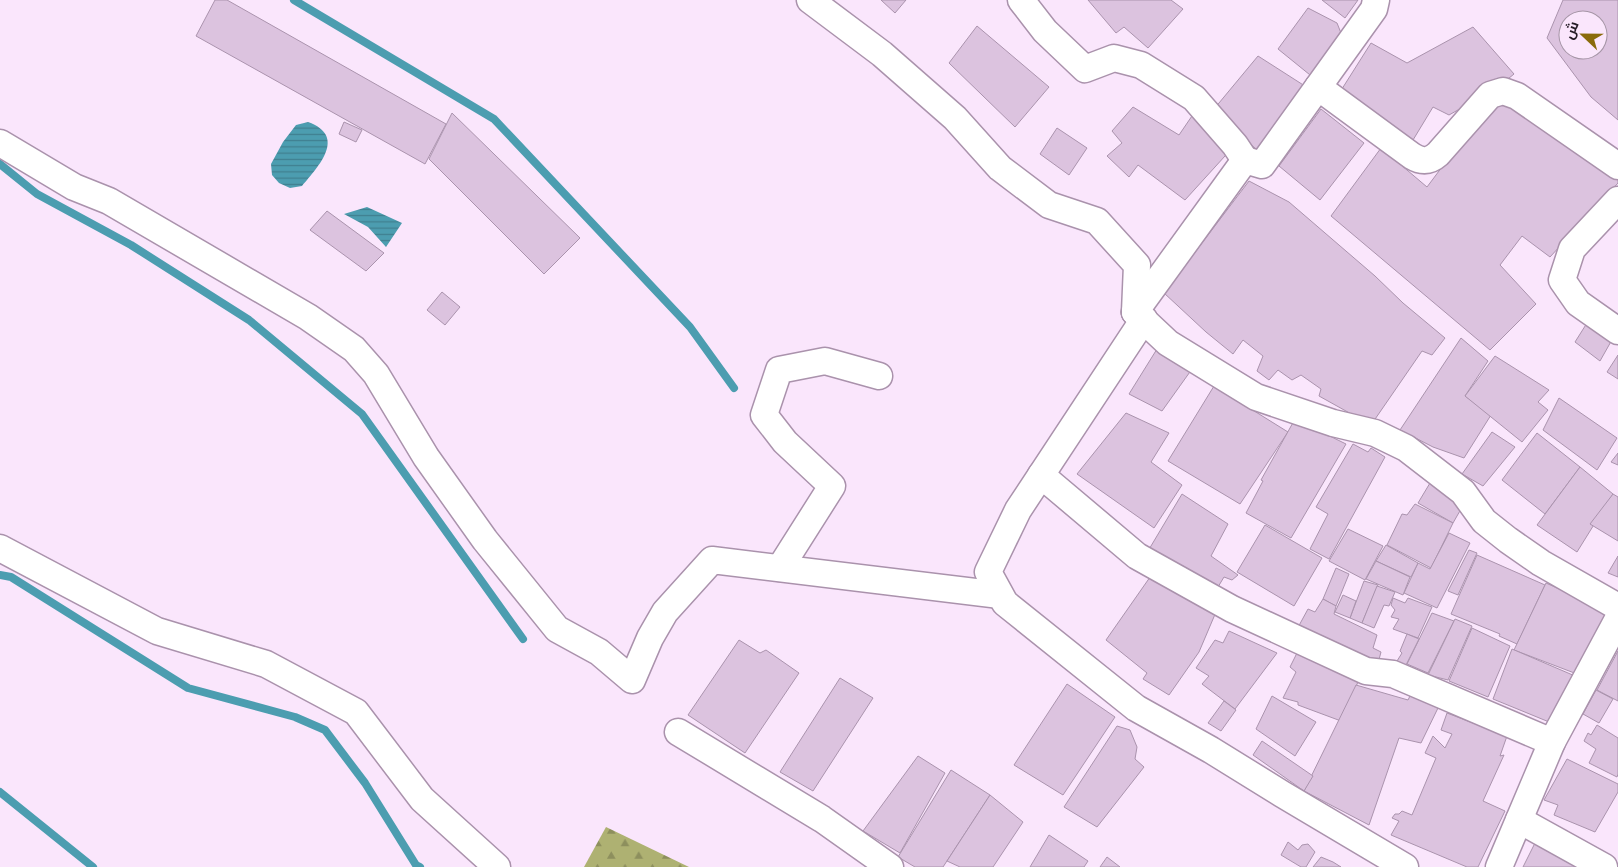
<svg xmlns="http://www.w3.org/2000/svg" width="1618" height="867" viewBox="0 0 1618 867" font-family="Signika,Cairo,sans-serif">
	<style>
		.forest { fill: url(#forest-firs) }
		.water { fill: url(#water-rules) }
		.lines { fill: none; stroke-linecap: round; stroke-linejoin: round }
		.stream { stroke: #4c9db0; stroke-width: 8 }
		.building { fill: #dcc3df; stroke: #aa93ad; fill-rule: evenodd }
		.street-casing { stroke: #aa92ac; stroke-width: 29 }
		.street { stroke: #fff; stroke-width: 26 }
	</style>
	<defs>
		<pattern id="forest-firs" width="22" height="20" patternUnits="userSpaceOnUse" patternTransform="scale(1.25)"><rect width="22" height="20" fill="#aeb172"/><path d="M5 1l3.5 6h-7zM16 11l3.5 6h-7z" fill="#8d8f5d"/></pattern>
		<pattern id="water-rules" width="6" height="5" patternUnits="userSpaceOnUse" patternTransform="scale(1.25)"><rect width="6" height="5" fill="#4c9db0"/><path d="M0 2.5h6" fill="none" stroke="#3f7f8f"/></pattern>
	</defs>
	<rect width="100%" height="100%" fill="#fae6fc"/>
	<path class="forest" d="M606 827 689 867H584Z"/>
	<g class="water">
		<path d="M308 122C347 136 319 166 302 186L290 188 279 183 272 175 271 164 283 142 296 125Z"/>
		<path d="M367 207 402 223 386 247 368 227 344 214Z"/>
	</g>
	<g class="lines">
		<g class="stream">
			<path d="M294 0 494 119 690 327 734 388"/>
			<path d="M0 164 37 194 131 245 249 320 362 414 523 639"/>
			<path d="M0 575 11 577 188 688 295 717 325 730 365 783 416 865 420 867"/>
			<path d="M0 792 93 867"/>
		</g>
	</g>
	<g class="building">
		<path d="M215 0H227L446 124 425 164 196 36Z"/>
		<path d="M881 0H906L895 13Z"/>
		<path d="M1088 0H1171L1183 9 1148 48 1124 27 1116 33Z"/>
		<path d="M1322 0H1358L1345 18Z"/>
		<path d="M1563 0H1618V120L1591 97 1547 38ZM1568 20H1598V50H1568Z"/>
		<path d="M1308 8 1337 23 1343 38 1315 79 1278 49Z"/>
		<path d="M977 26 1049 87 1015 127 949 63Z"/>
		<path d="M1473 27 1514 74 1497 88 1449 115 1433 107 1413 140 1340 92 1371 43 1407 63Z"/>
		<path d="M1258 56 1308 88 1260 153 1214 109Z"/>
		<path d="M1496 95 1618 178V183L1550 257 1522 236 1500 265 1536 304 1490 350 1331 216 1381 148 1427 187Z"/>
		<path d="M1133 107 1179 135 1194 113 1235 145 1185 200 1138 165 1129 177 1107 156 1122 143 1112 131Z"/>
		<path d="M1321 109 1364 143 1320 200 1279 166Z"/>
		<path d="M452 113 580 238 544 274 429 159Z"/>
		<path d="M344 122 362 130 356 142 339 134Z"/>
		<path d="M1057 128 1087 148 1069 175 1040 154Z"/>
		<path d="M1249 181 1289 202 1375 276 1403 303 1445 338 1432 355 1422 351 1371 425 1319 396 1321 389 1301 375 1292 380 1278 370 1269 380 1257 371 1263 356 1243 340 1233 354 1206 332 1164 293Z"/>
		<path d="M327 211 384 253 366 271 310 230Z"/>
		<path d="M442 292 460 307 445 325 427 310Z"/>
		<path d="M1587 323 1613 338 1600 361 1575 342Z"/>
		<path d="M1461 338 1488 361 1465 396 1491 415 1464 458 1433 447 1400 430Z"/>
		<path d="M1157 349 1192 369 1162 411 1129 394Z"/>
		<path d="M1618 355V379L1607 372Z"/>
		<path d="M1495 356 1549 390 1538 402 1548 410 1522 442 1465 396Z"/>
		<path d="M1214 386 1288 432 1240 504 1168 461Z"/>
		<path d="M1559 398 1617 438 1597 470 1543 430Z"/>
		<path d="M1126 413 1169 433 1151 462 1182 485 1154 528 1077 474Z"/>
		<path d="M1295 419 1346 444 1291 538 1246 513 1263 481 1261 480Z"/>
		<path d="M1492 432 1515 447 1483 486 1462 474Z"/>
		<path d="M1537 433 1580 467 1545 514 1502 480Z"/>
		<path d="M1353 444 1368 452 1371 448 1385 457 1329 559 1310 549 1328 514 1316 507Z"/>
		<path d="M1618 453V465L1611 462Z"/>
		<path d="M1580 467 1613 494 1577 552 1537 525Z"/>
		<path d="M1430 483 1465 502 1453 523 1418 503Z"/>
		<path d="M1182 494 1228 524 1211 556 1238 575 1232 580 1224 577 1215 592 1148 551Z"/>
		<path d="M1613 494 1618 497V541L1590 524Z"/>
		<path d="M1415 504 1453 523 1431 568 1387 545 1402 514 1407 515Z"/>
		<path d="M1265 525 1322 558 1294 606 1237 572Z"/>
		<path d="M1348 529 1383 546 1365 580 1329 561Z"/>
		<path d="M1449 533 1470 543 1437 608 1404 593 1418 563 1430 569Z"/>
		<path d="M1386 545 1418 563 1411 577 1376 561Z"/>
		<path d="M1469 550 1477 553 1458 595 1448 591Z"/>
		<path d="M1477 555 1545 585 1517 644 1499 636 1500 634 1451 614Z"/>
		<path d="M1618 556V577L1608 573Z"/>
		<path d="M1376 561 1410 577 1403 595 1366 579Z"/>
		<path d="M1336 568 1349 574 1336 606 1323 599Z"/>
		<path d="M1155 570 1216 612 1199 652 1169 695 1143 679 1147 673 1106 640Z"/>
		<path d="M1364 581 1378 585 1362 623 1350 618Z"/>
		<path d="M1546 583 1610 612 1577 674 1514 650Z"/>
		<path d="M1377 586 1395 592 1389 606 1384 605 1374 628 1362 623Z"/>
		<path d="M1343 595 1356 601 1350 618 1335 612Z"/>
		<path d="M1393 598 1405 603 1408 598 1432 607 1418 638 1393 629 1399 619 1391 617 1395 610 1391 605Z"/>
		<path d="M1323 599 1336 606 1334 614 1377 635 1373 648 1381 652 1377 667 1296 631 1308 609 1315 612Z"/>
		<path d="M1432 613 1454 621 1428 673 1407 664Z"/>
		<path d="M1455 619 1472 626 1448 680 1428 675Z"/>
		<path d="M1472 628 1510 646 1488 697 1449 681Z"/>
		<path d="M1229 631 1277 653 1235 709 1202 684 1209 676 1196 668 1215 640 1223 643Z"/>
		<path d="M1407 634 1419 639 1405 667 1397 661 1402 653 1400 651Z"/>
		<path d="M739 640 760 653 766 650 799 673 745 753 688 715Z"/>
		<path d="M1512 649 1575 676 1554 724 1493 699Z"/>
		<path d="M1298 651 1361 675 1341 721 1298 705V702L1283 698 1296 672 1290 667Z"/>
		<path d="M1618 651V701L1597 690Z"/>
		<path d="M840 678 873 698 813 791 780 772Z"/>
		<path d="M1067 684 1115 717 1063 795 1014 765Z"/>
		<path d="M1356 685 1408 700 1412 692 1438 708 1421 743 1399 738 1369 825 1304 791Z"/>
		<path d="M1596 690 1613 699 1599 723 1583 714Z"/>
		<path d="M1272 696 1316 722 1295 756 1256 729Z"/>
		<path d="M1224 701 1236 710 1221 731 1208 723Z"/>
		<path d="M1447 713 1507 736 1500 756 1504 755 1483 801 1505 811 1478 867H1467L1391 835 1399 821 1392 818 1395 814H1399L1402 811 1412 815 1436 758 1425 753 1433 736 1445 748 1452 734 1441 730Z"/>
		<path d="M1597 725 1618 738V774L1617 777 1589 763 1596 749 1584 741 1588 733 1591 735Z"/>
		<path d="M1117 726 1130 730 1137 747 1135 759 1144 767 1097 827 1064 807Z"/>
		<path d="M1262 741 1313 776 1304 791 1253 755Z"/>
		<path d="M918 756 945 773 900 853 863 831Z"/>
		<path d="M1567 759 1618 784V792L1595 832 1554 815 1558 805 1544 800Z"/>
		<path d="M951 770 990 795 943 867H915L898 857Z"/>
		<path d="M990 795 1023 822 993 867H960L947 861Z"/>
		<path d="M1049 835 1088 861 1084 867H1030Z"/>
		<path d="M1539 835 1600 867H1523Z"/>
		<path d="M1288 842 1298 850 1302 845 1308 844 1315 852 1306 867H1301L1281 855Z"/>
		<path d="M1107 857 1120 867H1100Z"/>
		<path d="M1321 857 1333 862 1341 867H1313Z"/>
	</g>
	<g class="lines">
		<defs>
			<g id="street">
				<path d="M810 0 882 54 955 118 1000 168 1049 205 1097 221 1137 265 1135 312"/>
				<path d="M1021 0 1045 31 1085 69 1114 58 1141 65 1194 98 1235 145 1245 160"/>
				<path d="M1318 87 1412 156C1422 162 1429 162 1438 154L1490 95 1503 91 1517 96 1618 166"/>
				<path d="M0 143 74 187 109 201 308 317 354 349 376 374 426 457 485 540 557 629 599 652 632 680 650 638 665 612 712 560 1000 595"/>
				<path d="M1618 200 1572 249 1562 280 1578 303 1618 331"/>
				<path d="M1135 312 1168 343 1256 397 1333 423 1375 433 1406 448 1463 492 1484 521 1508 540 1541 563 1618 607"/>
				<path d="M1135 312 1245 160 1262 165 1374 9 1376 0"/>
				<path d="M1144 319 1018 510 988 572 1005 603 1136 708 1211 750 1282 794 1405 867"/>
				<path d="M1041 475 1137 556 1232 609 1366 671 1393 674 1552 742"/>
				<path d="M0 548 157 631 266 664 356 712 422 799 497 867"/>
				<path d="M780 568 832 486 785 442 764 415 779 370 825 361 879 376"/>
				<path d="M678 732 822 819 890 867"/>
				<path d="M1519 820 1604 867"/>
				<path d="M1499 867 1552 742 1618 619"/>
			</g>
		</defs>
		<use href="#street" class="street-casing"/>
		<use href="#street" class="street"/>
	</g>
	<g transform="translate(1583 35) rotate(292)"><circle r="24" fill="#fae6fc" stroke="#a595a6"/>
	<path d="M0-4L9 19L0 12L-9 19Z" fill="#8a6b0b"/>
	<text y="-8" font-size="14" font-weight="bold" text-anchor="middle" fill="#251c26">ش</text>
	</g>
</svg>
